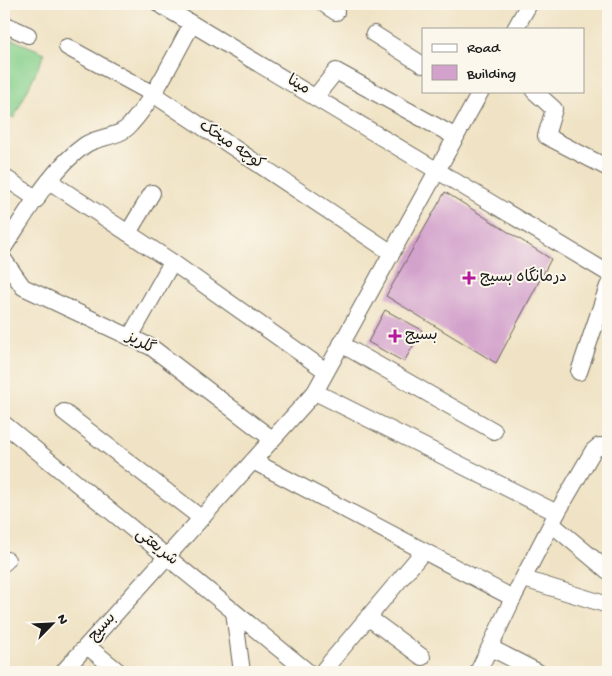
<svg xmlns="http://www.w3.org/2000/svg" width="612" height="676" viewBox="0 0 612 676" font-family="'Gochi Hand','Playpen Sans Arabic',sans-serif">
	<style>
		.green { fill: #87d08c; stroke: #527654 }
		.building { fill: #d3a2cc }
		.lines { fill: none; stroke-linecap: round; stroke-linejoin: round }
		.minor-casing { stroke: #666257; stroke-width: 18 }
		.minor { stroke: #fff; stroke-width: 16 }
		.poi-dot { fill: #b5179e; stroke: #fbf7ec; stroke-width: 2 }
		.labels { text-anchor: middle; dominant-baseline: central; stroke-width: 4; stroke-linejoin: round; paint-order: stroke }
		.street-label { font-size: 16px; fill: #1c1c1c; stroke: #fbf7ec }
		.poi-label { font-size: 16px; fill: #1c1c1c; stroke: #fbf7ec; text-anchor: start }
	</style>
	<rect width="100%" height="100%" fill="#fbf7ec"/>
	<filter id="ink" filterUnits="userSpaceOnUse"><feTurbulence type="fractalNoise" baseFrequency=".02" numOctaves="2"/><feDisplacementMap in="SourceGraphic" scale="10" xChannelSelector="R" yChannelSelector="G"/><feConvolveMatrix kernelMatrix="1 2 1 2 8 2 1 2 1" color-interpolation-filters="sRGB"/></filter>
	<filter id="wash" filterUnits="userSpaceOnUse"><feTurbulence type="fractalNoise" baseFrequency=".0096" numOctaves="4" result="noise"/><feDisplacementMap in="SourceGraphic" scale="20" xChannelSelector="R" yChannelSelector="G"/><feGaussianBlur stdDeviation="1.12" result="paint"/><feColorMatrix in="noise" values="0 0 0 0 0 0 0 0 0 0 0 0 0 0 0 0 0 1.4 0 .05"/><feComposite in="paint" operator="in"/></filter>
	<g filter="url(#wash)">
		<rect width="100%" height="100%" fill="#f0e3c5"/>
		<path class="green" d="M4 36 45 53 14 118 4 113Z"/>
		<g id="blocks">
			<g class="building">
				<path d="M445 192 551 259 496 363 386 296Z"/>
				<path d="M385 310 422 330 404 362 368 342Z"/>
			</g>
		</g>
	</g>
	<g filter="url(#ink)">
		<use href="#blocks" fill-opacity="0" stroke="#666257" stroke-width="1"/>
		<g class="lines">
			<defs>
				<g id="minor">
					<path d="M159 4 608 273"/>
					<path d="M324 4 336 12"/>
					<path d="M4 24 28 35"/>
					<path d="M515 29 529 4"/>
					<path d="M374 34 423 65"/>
					<path d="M67 47 153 94 392 253"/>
					<path d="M534 91 554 109 546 136 608 168"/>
					<path d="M316 96 336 71 456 137"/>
					<path d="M4 177 37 199"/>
					<path d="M49 181 172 262 326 371"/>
					<path d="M128 233 152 193"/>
					<path d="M4 247C26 214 52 168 85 145 98 136 119 138 130 125 156 96 173 58 192 24"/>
					<path d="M4 260 23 287 151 347 272 439"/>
					<path d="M130 337 172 262"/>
					<path d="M341 344 494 431"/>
					<path d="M579 372 608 286"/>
					<path d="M315 392 557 513"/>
					<path d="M64 412 201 518"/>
					<path d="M4 424 308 672"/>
					<path d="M253 461 513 598"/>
					<path d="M553 525 608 571"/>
					<path d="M4 563 7 560"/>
					<path d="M524 579 608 605"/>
					<path d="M234 612 242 672"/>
					<path d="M369 618 422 657"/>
					<path d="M87 646 119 672"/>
					<path d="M491 648 538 672"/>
					<path d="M63 672 315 392 481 91"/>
					<path d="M322 672 423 552"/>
					<path d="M478 672 513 598 557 513 593 451 599 446 608 447"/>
				</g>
			</defs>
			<use href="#minor" class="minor-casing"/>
			<use href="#minor" class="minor"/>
		</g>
	</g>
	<g class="poi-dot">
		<path d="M466.5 270.5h5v5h5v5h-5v5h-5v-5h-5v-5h5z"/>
		<path d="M392.5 328.5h5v5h5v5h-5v5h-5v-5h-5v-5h5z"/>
	</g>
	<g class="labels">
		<g class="street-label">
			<text transform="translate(298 86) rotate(30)">مینا</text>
			<text transform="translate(231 146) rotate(34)">کوچه میخک</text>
			<text transform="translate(140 344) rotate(29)">گلریز</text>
			<text transform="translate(156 548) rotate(39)">شریعتی</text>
			<text transform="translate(103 628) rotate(-48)">بسیج</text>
		</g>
		<g class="poi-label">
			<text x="480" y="278">درمانگاه بسیج</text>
			<text x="405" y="336">بسیج</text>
		</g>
	</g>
	<rect width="612" height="676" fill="none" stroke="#fbf7ec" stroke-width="20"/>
	<rect x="422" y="28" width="162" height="65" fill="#fbf7ec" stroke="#a29f99"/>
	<rect x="432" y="44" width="25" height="8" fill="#ffffff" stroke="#a29f99"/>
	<text x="467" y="52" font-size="15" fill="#1c1c1c">Road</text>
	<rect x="432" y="65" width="25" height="15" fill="#d3a2cc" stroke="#a29f99"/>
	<text x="467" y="78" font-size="15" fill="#1c1c1c">Building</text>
	<g transform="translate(52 624) rotate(66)" stroke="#fbf7ec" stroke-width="4" paint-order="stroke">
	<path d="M0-4L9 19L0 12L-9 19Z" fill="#1c1c1c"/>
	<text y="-8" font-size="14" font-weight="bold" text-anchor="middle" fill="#1c1c1c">N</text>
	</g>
</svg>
